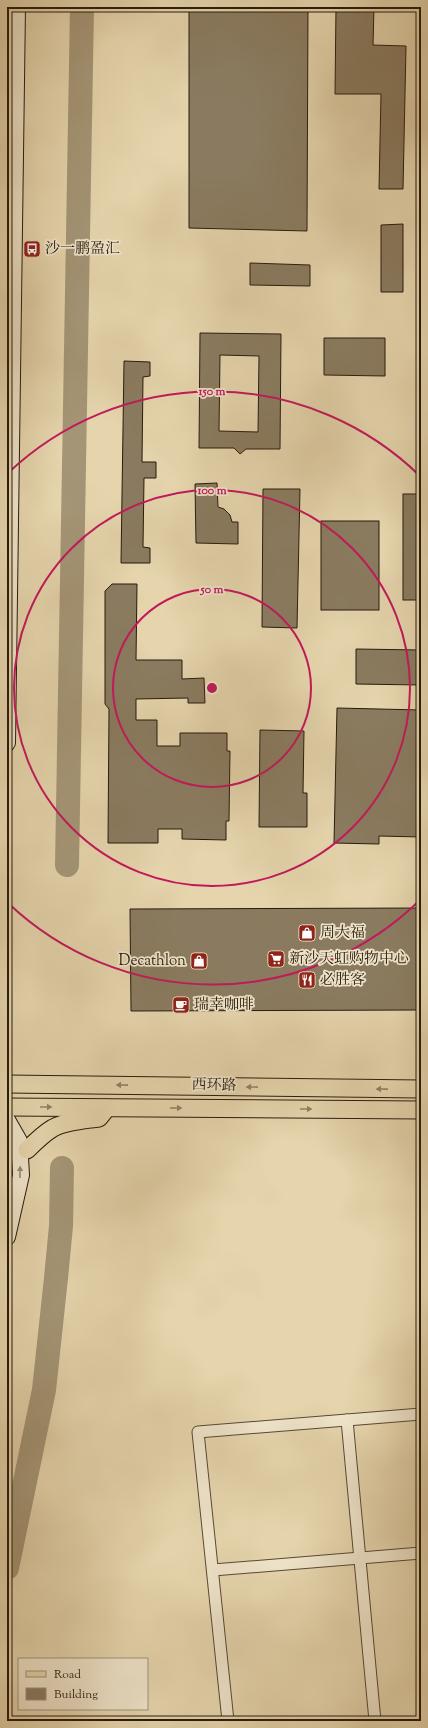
<svg xmlns="http://www.w3.org/2000/svg" width="428" height="1728" viewBox="0 0 428 1728" font-family="'Sorts Mill Goudy','Noto Serif SC',serif">
	<style>
		.lines { fill: none; stroke-linecap: round; stroke-linejoin: round }
		.river { stroke: #a49576; stroke-width: 24 }
		.building { fill: #8a7b60; stroke: #271b0d; fill-rule: evenodd }
		.street-casing { stroke: #564935; stroke-width: 13 }
		.secondary-casing { stroke: #271b0d; stroke-width: 18 }
		.primary-casing { stroke: #271b0d; stroke-width: 19 }
		.street { stroke: #eee3c9; stroke-width: 11 }
		.secondary { stroke: #eee3c9; stroke-width: 16 }
		.primary { stroke: #e5d4ac; stroke-width: 17 }
		.oneway { fill: #908164 }
		.oneway2 { fill: #948974 }
		.ring { fill: none; stroke: #c2185b; stroke-width: 2 }
		.labels { text-anchor: middle; dominant-baseline: central; stroke-width: 3.5; stroke-linejoin: round; paint-order: stroke }
		.poi-label { font-size: 15px; fill: #271b0d; stroke: #eee3c9; text-anchor: start }
		.street-label { font-size: 15px; fill: #271b0d; stroke: #eee3c9 }
		.centre { fill: #c2185b; stroke: #eee3c9; stroke-width: 2 }
		.ring-label { font-size: 12px; text-anchor: middle; font-weight: bold; fill: #c2185b; stroke: #eee3c9; stroke-width: 3.5; stroke-linejoin: round; paint-order: stroke }
	</style>
	<rect width="100%" height="100%" fill="#e5d4ac"/>
	<filter id="stains"><feTurbulence type="fractalNoise" baseFrequency=".005" numOctaves="4"/><feColorMatrix values="0 0 0 0 .2 0 0 0 0 .09 0 0 0 0 .02 0 0 0 .5 -.17"/></filter>
	<radialGradient id="worn" r=".72"><stop offset=".6" stop-color="#630" stop-opacity="0"/><stop offset="1" stop-color="#630" stop-opacity=".3"/></radialGradient>
	<g class="lines">
		<g class="river">
			<path d="M67 865 82 7"/>
			<path d="M7 1568 44 1390 56 1278 61 1226 62 1168"/>
		</g>
	</g>
	<g class="building">
		<path d="M192 7H308L307 231 189 228V11Z"/>
		<path d="M336 7H374L373 45 406 46 403 189H379L381 94H335Z"/>
		<path d="M403 224V292H381V225Z"/>
		<path d="M250 263 310 265V286L250 285Z"/>
		<path d="M200 333 281 334 280 449H246L240 454 234 448H199ZM220 355 259 356 258 432 219 431Z"/>
		<path d="M324 338H385V376L324 375Z"/>
		<path d="M124 361 150 362V376L143 377 142 462H156V478H144L143 547 150 548V563H121Z"/>
		<path d="M217 483 218 507 224 509 230 515 232 522H238V544L196 543 195 484Z"/>
		<path d="M263 489H300L297 628 262 627Z"/>
		<rect x="403" y="494" width="18" height="106"/>
		<rect x="321" y="521" width="58" height="89"/>
		<path d="M112 584H137L136 660H182V679L204 678 205 703H188V698L136 699V720H157V746H180V733H227V751H230L229 821H226V840L182 839V829H158V843H108L109 709 105 704V591Z"/>
		<path d="M356 649 421 650V685L356 684Z"/>
		<path d="M337 708 421 710V837L379 836V844L334 843Z"/>
		<path d="M260 730 304 731 303 793H307V827H259Z"/>
		<path d="M421 908V1010L131 1011 130 909Z"/>
	</g>
	<g class="lines">
		<defs>
			<g id="street">
				<path d="M347 1420 375 1721"/>
				<path d="M213 1570 421 1553"/>
				<path d="M228 1721 198 1432 421 1414"/>
			</g>
			<g id="secondary">
				<path d="M7 743 17 7"/>
				<path d="M7 1120 19 1141 21 1175 7 1237"/>
			</g>
			<g id="primary">
				<path d="M7 1084 421 1089"/>
				<path d="M7 1107 421 1110"/>
				<path d="M27 1150C35 1142 43 1134 53 1128 66 1121 85 1120 99 1118L107 1108"/>
			</g>
		</defs>
		<use href="#street" class="street-casing"/>
		<use href="#secondary" class="secondary-casing"/>
		<use href="#primary" class="primary-casing"/>
		<use href="#street" class="street"/>
		<use href="#secondary" class="secondary"/>
		<use href="#primary" class="primary"/>
	</g>
	<defs><path id="oneway-solid" d="M-6-.8H1V-3.2L6.5 0L1 3.2V.8H-6Z"/></defs>
	<g class="oneway">
		<use href="#oneway-solid" transform="translate(122 1085) rotate(-179)"/>
		<use href="#oneway-solid" transform="translate(252 1087) rotate(-179)"/>
		<use href="#oneway-solid" transform="translate(382 1089) rotate(-179)"/>
		<use href="#oneway-solid" transform="translate(46 1107)"/>
		<use href="#oneway-solid" transform="translate(176 1108)"/>
		<use href="#oneway-solid" transform="translate(306 1109)"/>
	</g>
	<use class="oneway2" href="#oneway-solid" transform="translate(20 1172) rotate(-89)"/>
	<g class="ring">
		<circle cx="212" cy="688" r="99"/>
		<circle cx="212" cy="688" r="198"/>
		<path d="M420 900A297 297 0 0 1 8 903M8 473A297 297 0 0 1 420 476"/>
	</g>
	<defs>
		<symbol id="bus-square" viewBox="-11 -11 22 22"><rect x="-9" y="-9" width="18" height="18" rx="4" fill="#8f2418" stroke="#eee3c9"/><path d="M-5-6H5V4H4V6H2V4H-2V6H-4V4H-5ZM-3.5-4V0h7V-4ZM-3.5 1.2v1.5H-2V1.2ZM2 1.2v1.5H3.5V1.2Z" fill="#fff"/></symbol>
		<symbol id="shop-square" viewBox="-11 -11 22 22"><rect x="-9" y="-9" width="18" height="18" rx="4" fill="#8f2418" stroke="#eee3c9"/><path d="M-5-2.5h2.3a2.7 3.5 0 0 1 5.4 0H5L5.5 6h-11ZM-1.5-2.5h3a1.5 2.3 0 0 0-3 0Z" fill="#fff"/></symbol>
		<symbol id="supermarket-square" viewBox="-11 -11 22 22"><rect x="-9" y="-9" width="18" height="18" rx="4" fill="#8f2418" stroke="#eee3c9"/><path d="M-6-5.5h2.5l.6 2H6L4.5 2H-2.5L-4.4-4H-6ZM-1.5 3.2a1.3 1.3 0 1 0 .1 0ZM3 3.2a1.3 1.3 0 1 0 .1 0Z" fill="#fff"/></symbol>
		<symbol id="restaurant-square" viewBox="-11 -11 22 22"><rect x="-9" y="-9" width="18" height="18" rx="4" fill="#8f2418" stroke="#eee3c9"/><path d="M-5-6h1v4h1v-4h1v4h1v-4h1v5L-1.5 .5V6h-2V.5L-5-1ZM5-6V6H3V1.5H1.5Q1.5-4 5-6Z" fill="#fff"/></symbol>
		<symbol id="cafe-square" viewBox="-11 -11 22 22"><rect x="-9" y="-9" width="18" height="18" rx="4" fill="#8f2418" stroke="#eee3c9"/><path d="M-5.5-4.5H6V0H3Q3 3.5 0 3.5H-2.5Q-5.5 3.5-5.5 0ZM3-3.2v2h1.7v-2ZM-6 4.5H4V6H-6Z" fill="#fff"/></symbol>
	</defs>
	<g fill-rule="evenodd">
		<use href="#bus-square" x="22" y="239" width="20" height="20"/>
		<use href="#shop-square" x="297" y="923" width="20" height="20"/>
		<use href="#supermarket-square" x="266" y="949" width="20" height="20"/>
		<use href="#shop-square" x="189" y="951" width="20" height="20"/>
		<use href="#restaurant-square" x="297" y="970" width="20" height="20"/>
		<use href="#cafe-square" x="171" y="995" width="20" height="20"/>
	</g>
	<g class="labels">
		<g class="poi-label">
			<text x="45" y="249">沙一鹏盈汇</text>
			<text x="320" y="933">周大福</text>
			<text x="289" y="959">新沙天虹购物中心</text>
			<text x="186" y="961" text-anchor="end">Decathlon</text>
			<text x="320" y="980">必胜客</text>
			<text x="194" y="1005">瑞幸咖啡</text>
		</g>
		<g class="street-label">
			<text transform="translate(214 1086) rotate(1)">西环路</text>
		</g>
	</g>
	<circle cx="212" cy="688" r="6" class="centre"/>
	<g class="ring-label">
		<text x="212" y="395">150 m</text>
		<text x="212" y="494">100 m</text>
		<text x="212" y="593">50 m</text>
	</g>
	<rect width="428" height="1728" fill="none" stroke="#e5d4ac" stroke-width="24"/>
	<rect x="8" y="8" width="412" height="1712" fill="none" stroke="#271b0d" stroke-width="2"/>
	<rect x="12" y="12" width="404" height="1704" fill="none" stroke="#271b0d"/>
	<rect x="18" y="1658" width="130" height="52" fill="#eee3c9" stroke="#9e937e"/>
	<rect x="26" y="1671" width="20" height="6" fill="#e5d4ac" stroke="#9e937e"/>
	<text x="54" y="1678" font-size="12" fill="#271b0d">Road</text>
	<rect x="26" y="1688" width="20" height="12" fill="#8a7b60" stroke="#9e937e"/>
	<text x="54" y="1698" font-size="12" fill="#271b0d">Building</text>
	<rect width="100%" height="100%" filter="url(#stains)"/>
	<rect width="100%" height="100%" fill="url(#worn)"/>
</svg>
